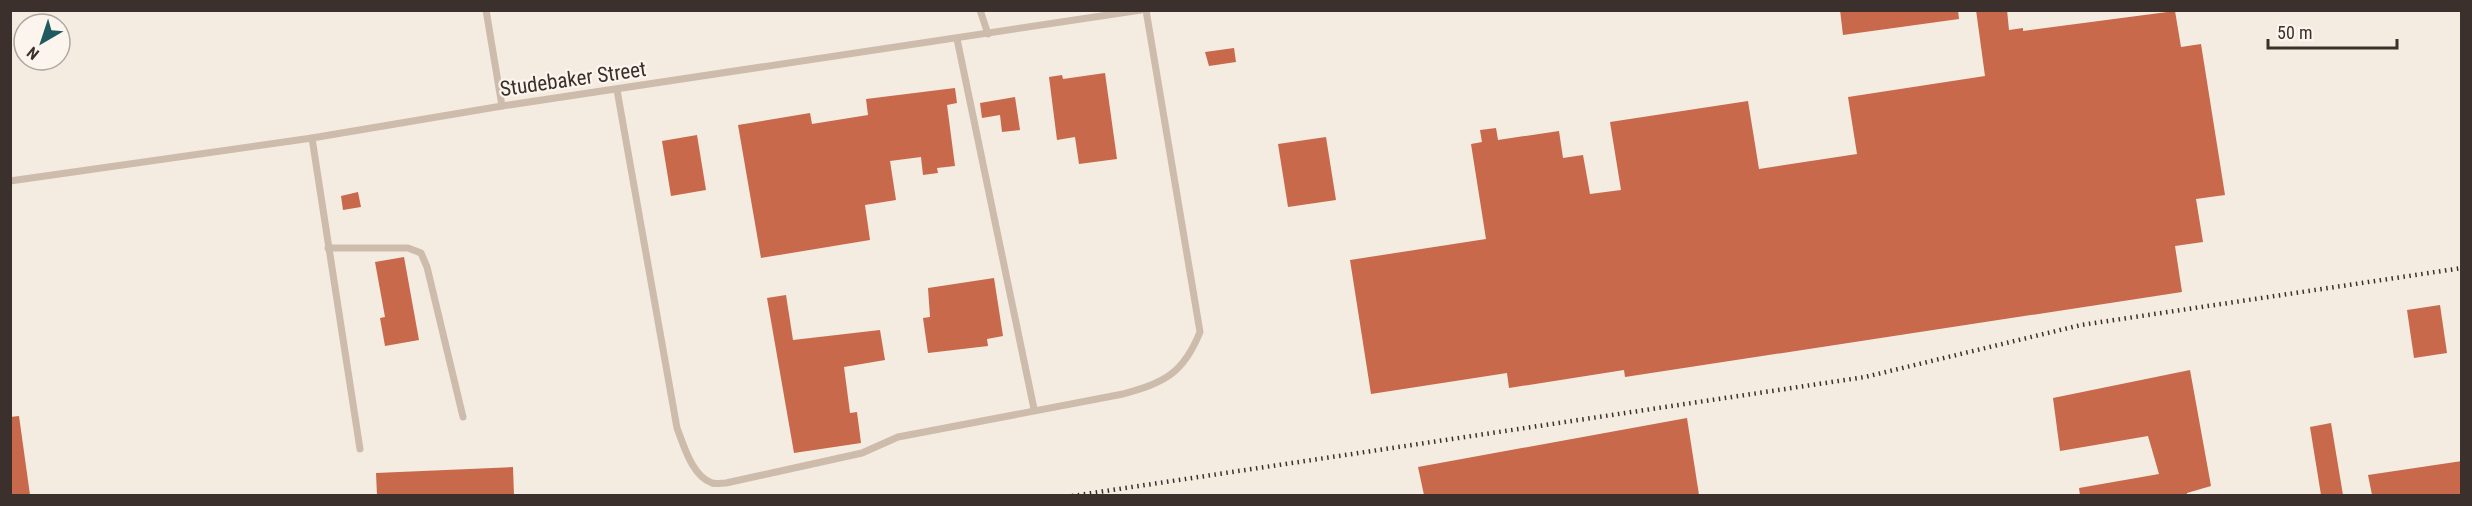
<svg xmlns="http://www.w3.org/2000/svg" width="2472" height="506" viewBox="0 0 2472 506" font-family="'Roboto Condensed',sans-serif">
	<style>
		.building { fill: #c8694b }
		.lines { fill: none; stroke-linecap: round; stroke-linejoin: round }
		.service { stroke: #cdbbac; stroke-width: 7 }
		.rail { stroke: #3b302b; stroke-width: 4.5; stroke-dasharray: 1.5 4.5; stroke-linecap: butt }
		.labels { text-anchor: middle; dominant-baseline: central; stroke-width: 4.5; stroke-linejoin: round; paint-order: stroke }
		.street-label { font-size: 21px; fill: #3b302b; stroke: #fbf5ee }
	</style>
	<rect width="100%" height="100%" fill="#f4ebe1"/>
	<g class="building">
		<path d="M1840 10H1958L1959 19 1843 35Z"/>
		<path d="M1976 10H2007L2009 30 2023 28V31L2175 11 2181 47 2201 44 2225 195 2196 199 2203 242 2175 246 2182 292 1625 377 1624 370 1509 388 1507 373 1371 394 1350 260 1486 239 1471 144 1482 142 1480 130 1496 128 1498 140 1559 131 1563 158 1583 155 1590 194 1621 190 1610 122 1748 101 1759 169 1857 154 1848 97 1985 76Z"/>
		<path d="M1234 48 1236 62 1209 66 1205 52Z"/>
		<path d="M1105 73 1117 159 1079 164 1075 137 1057 140 1049 77 1062 75 1063 79Z"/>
		<path d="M955 88 957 103 947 105 955 166 937 168 938 173 923 175 921 157 890 161 896 200 865 205 870 240 761 258 738 125 810 113 812 124 868 115 866 99Z"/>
		<path d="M1015 97 1020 130 1002 132 1000 115 982 118 980 103Z"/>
		<path d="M697 135 706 190 671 196 662 141Z"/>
		<path d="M1326 137 1336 200 1288 207 1278 144Z"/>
		<path d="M358 192 361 207 343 210 341 196Z"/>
		<path d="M404 257 419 340 385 346 380 318 385 317 375 262Z"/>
		<path d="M994 278 1003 336 987 339 988 346 928 353 923 318 930 317 928 288Z"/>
		<path d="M786 295 793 340 880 330 885 360 844 367 850 413 857 412 861 443 794 453 767 298Z"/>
		<path d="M2440 305 2447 353 2414 358 2407 310Z"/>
		<path d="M2190 370 2211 486 2187 493V495H2080L2079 488 2159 474 2148 436 2060 451 2053 398Z"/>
		<path d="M19 416 30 495H10V417Z"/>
		<path d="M1687 418 1699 495H1424L1418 467Z"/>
		<path d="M2331 423 2343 495H2321L2310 427Z"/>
		<path d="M2462 461V495H2372L2368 475Z"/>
		<path d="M513 467 514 495H377L376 473Z"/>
	</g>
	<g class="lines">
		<g class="service">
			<path d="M486 10 502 106"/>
			<path d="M980 10 988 34"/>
			<path d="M957 39 1034 409"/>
			<path d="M617 90 677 428C684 446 692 476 712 483 716 484 722 483 726 483L862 453 898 437 1123 394C1165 382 1183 374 1200 332L1146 10"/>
			<path d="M312 138 360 449"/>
			<path d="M10 181 312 138 502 106 1141 10"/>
			<path d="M328 248H408L421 253 427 267 463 417"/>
		</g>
		<path class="rail" d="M1072 496 1865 377 2081 325 2462 268"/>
	</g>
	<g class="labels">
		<g class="street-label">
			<text transform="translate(573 79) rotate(-8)">Studebaker Street</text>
		</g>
	</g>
	<rect width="2472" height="506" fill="none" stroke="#3b302b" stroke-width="24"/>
	<g transform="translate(42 42) rotate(219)"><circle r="28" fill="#fbf5ee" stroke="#aea6a0" stroke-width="1.5"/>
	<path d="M0-4.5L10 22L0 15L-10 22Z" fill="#1f5a5e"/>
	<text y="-9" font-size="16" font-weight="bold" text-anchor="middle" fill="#3b302b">N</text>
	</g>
	<path d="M2268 39v9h129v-9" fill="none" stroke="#3b302b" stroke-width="3"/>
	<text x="2277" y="39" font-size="18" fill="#3b302b" stroke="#fbf5ee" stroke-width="4.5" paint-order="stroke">50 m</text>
</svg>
